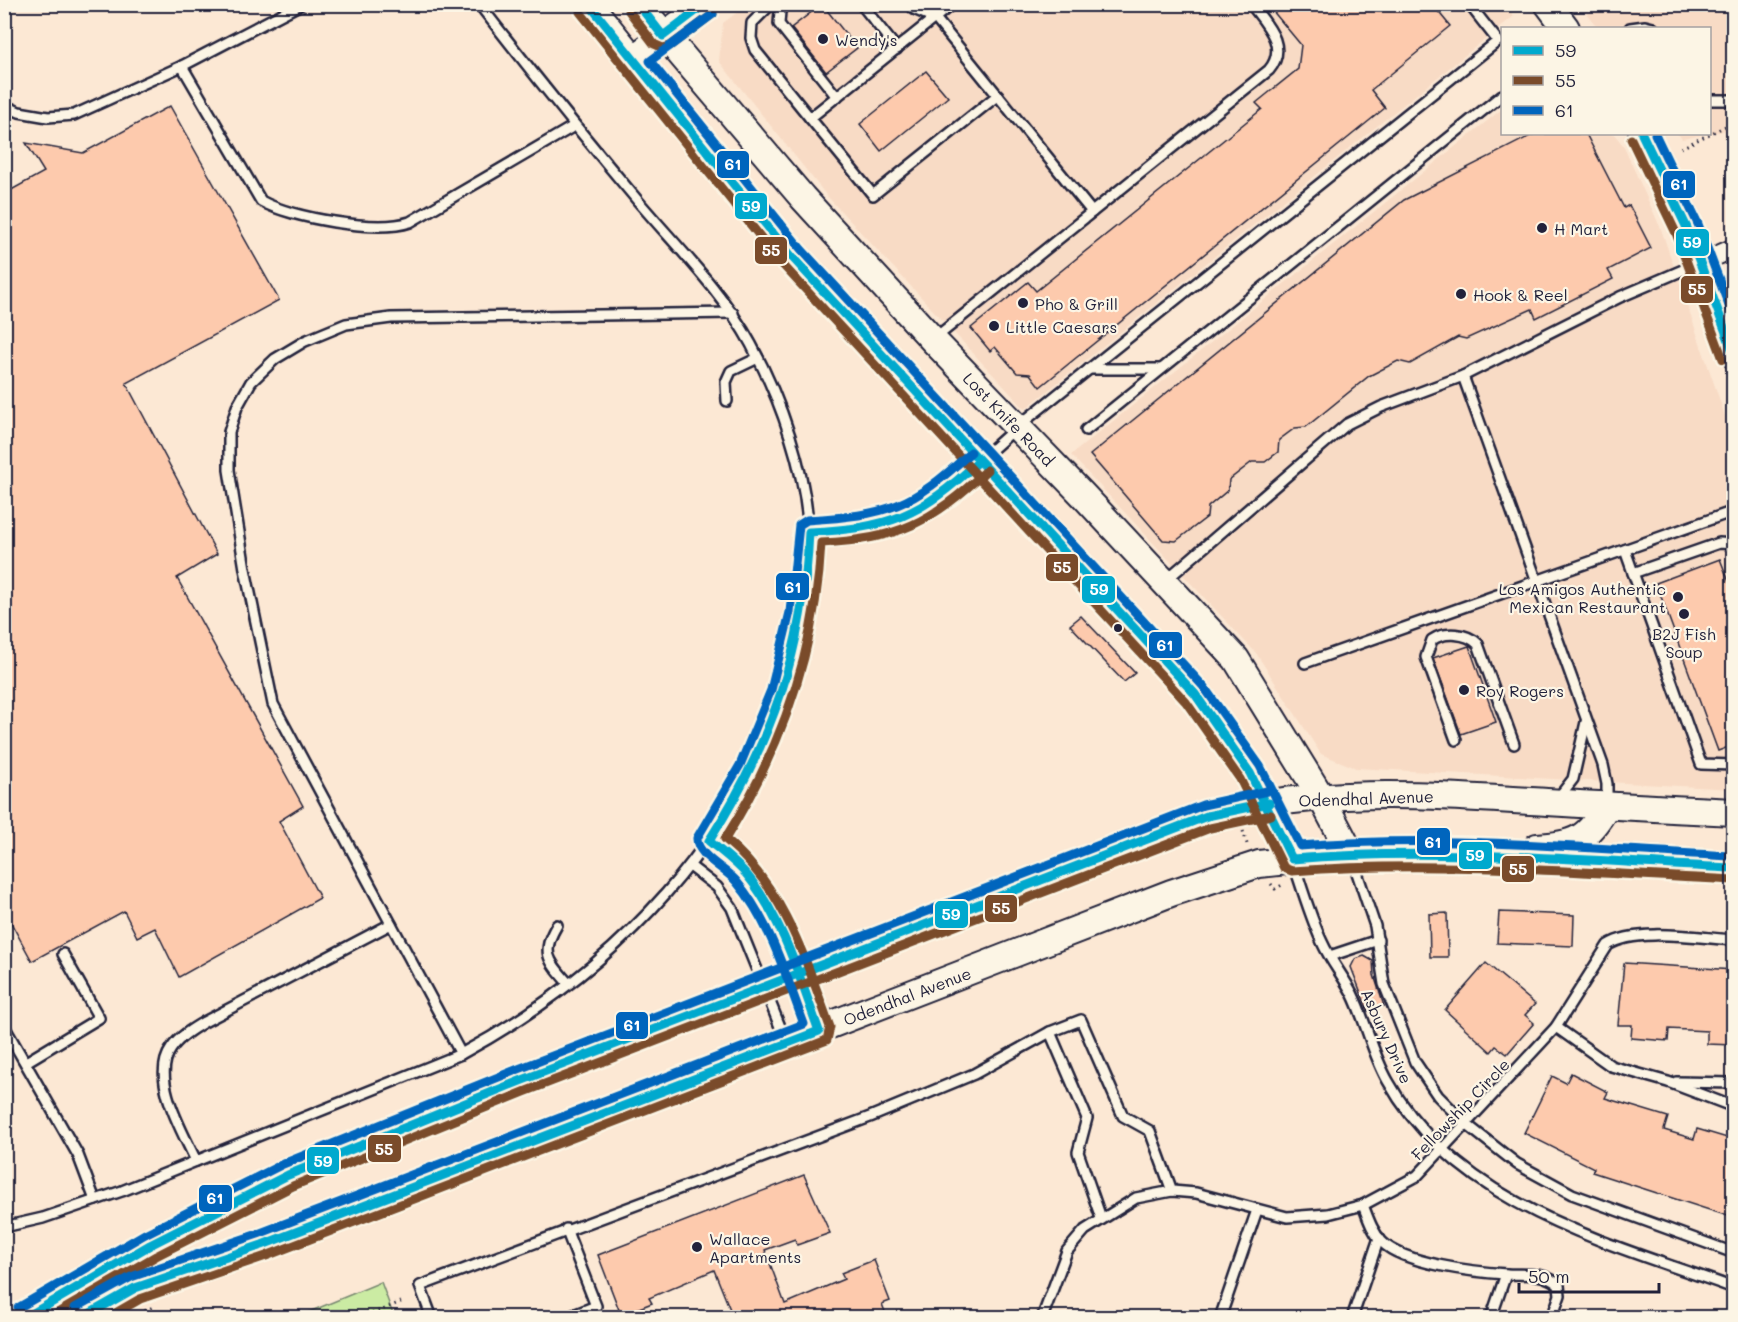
<svg xmlns="http://www.w3.org/2000/svg" width="1738" height="1322" viewBox="0 0 1738 1322" font-family="Mali,sans-serif">
	<style>
		.built { fill: #f8dbc5 }
		.green { fill: #cbeba3; stroke: #76866f; stroke-width: 1.5 }
		.building { fill: #fdcaad; stroke: #22223b; stroke-width: 1.5 }
		.lines { fill: none; stroke-linecap: round; stroke-linejoin: round }
		.lane-casing { stroke: #22223b; stroke-width: 14 }
		.street-casing { stroke: #22223b; stroke-width: 22 }
		.secondary-casing { stroke: #22223b; stroke-width: 30 }
		.path { stroke: #22223b; stroke-width: 3; stroke-dasharray: 1.5 4.5; stroke-linecap: butt }
		.lane { stroke: #fcf5e5; stroke-width: 9 }
		.street { stroke: #fcf5e5; stroke-width: 18 }
		.secondary { stroke: #fcf5e5; stroke-width: 26 }
		.bus-1-casing { stroke: #fcf5e5; stroke-width: 14 }
		.bus-2-casing { stroke: #fcf5e5; stroke-width: 14 }
		.bus-3-casing { stroke: #fcf5e5; stroke-width: 14 }
		.bus-1 { stroke: #00a9ce; stroke-width: 9 }
		.bus-2 { stroke: #7a4b2a; stroke-width: 9 }
		.bus-3 { stroke: #0065bd; stroke-width: 9 }
		.poi-dot { fill: #22223b; stroke: #fcf5e5; stroke-width: 2 }
		.labels { text-anchor: middle; dominant-baseline: central; stroke-width: 4.5; stroke-linejoin: round; paint-order: stroke }
		.poi-label { font-size: 16px; fill: #22223b; stroke: #fcf5e5; text-anchor: start }
		.street-label { font-size: 16px; fill: #22223b; stroke: #fcf5e5 }
		.line-badge { stroke: #fcf5e5; stroke-width: 2 }
		.badge-label { font-size: 16px; text-anchor: middle; font-weight: bold; fill: #fff }
	</style>
	<rect width="100%" height="100%" fill="#fce8d4"/>
	<filter id="ink" filterUnits="userSpaceOnUse"><feTurbulence type="fractalNoise" baseFrequency=".0167" numOctaves="2"/><feDisplacementMap in="SourceGraphic" scale="12" xChannelSelector="R" yChannelSelector="G"/><feConvolveMatrix kernelMatrix="1 2 1 2 8 2 1 2 1" color-interpolation-filters="sRGB"/></filter>
	<g filter="url(#ink)">
		<g class="built">
			<path d="M1505 4 1514 16 1025 409 827 196 719 61 723 23 747 5Z"/>
			<path d="M1580 5H1733V129L1682 139 1678 134H1710V28H1598Z"/>
			<path d="M1502 109V134H1614L1623 145 1661 229 1733 439V789L1356 768 1321 754 1256 653 1071 455Z"/>
		</g>
		<path class="green" d="M381 1282 394 1317H297Z"/>
		<g class="building">
			<path d="M822 4 857 48 826 72 791 28Z"/>
			<path d="M1267 4H1432L1450 26 1371 90 1385 108 1040 387 1030 374 1017 373 995 347 990 351 971 328 1028 282 1036 291 1262 109 1256 103 1298 69 1301 45Z"/>
			<path d="M926 71 948 97 881 151 860 124Z"/>
			<path d="M170 106 279 300 126 383 217 554 177 578 303 806 279 821 320 898 179 977 155 928 137 937 124 911 32 961 4 910V194L44 172 26 143 83 153Z"/>
			<path d="M1534 134H1586L1624 208 1629 205 1651 248 1608 270 1613 279 1536 318 1532 309 1466 339 1458 337 1410 364 1398 361 1369 376 1306 427 1295 428 1279 440 1278 452 1265 462H1252L1229 480 1228 490 1208 507 1207 517 1176 541 1163 540 1090 455 1404 200Z"/>
			<path d="M1720 559 1734 594V745L1718 751 1656 583Z"/>
			<path d="M1081 616 1135 673 1124 682 1070 625Z"/>
			<path d="M1469 646 1496 722 1461 734 1433 658Z"/>
			<path d="M1499 912 1574 915 1573 946 1497 943Z"/>
			<path d="M1447 913 1448 957H1430L1429 914Z"/>
			<path d="M1364 956 1373 961 1374 975 1384 1006 1368 1011 1351 967 1355 959Z"/>
			<path d="M1486 963 1535 1004 1525 1015 1534 1023 1507 1054 1496 1046 1491 1052 1445 1010Z"/>
			<path d="M1624 963 1734 970V1045L1707 1044V1031L1669 1029 1668 1041 1631 1038 1632 1025H1618Z"/>
			<path d="M1571 1073 1608 1092 1605 1098 1668 1117 1664 1130 1694 1139 1697 1129 1734 1140V1218L1592 1172 1594 1168 1524 1133 1552 1076 1566 1083Z"/>
			<path d="M804 1175 830 1233 797 1245 795 1239 765 1250 785 1304 844 1279 841 1273 874 1260 890 1301 882 1304 887 1317H733L714 1270 649 1298 652 1303 621 1315 598 1255Z"/>
		</g>
		<g class="lines">
			<defs>
				<g id="lane">
					<path d="M771 4 752 23 751 38 755 50 810 118"/>
					<path d="M785 4 780 11 779 24 837 97"/>
					<path d="M861 4 897 49"/>
					<path d="M910 4 914 9 935 18 1092 212"/>
					<path d="M934 4 935 18"/>
					<path d="M952 4 810 118 873 195 998 95"/>
					<path d="M1630 28 1645 26 1653 28"/>
					<path d="M182 66 261 201C291 218 377 233 410 222L574 126"/>
					<path d="M1710 100H1734"/>
					<path d="M4 105 19 112 48 117 74 115 182 66 301 4"/>
					<path d="M935 338 1269 70C1289 46 1266 24 1251 4"/>
					<path d="M1089 369H1161"/>
					<path d="M1463 376 1603 765 1607 784V802"/>
					<path d="M727 401 726 382 731 371 758 358"/>
					<path d="M1086 430 1502 95"/>
					<path d="M809 532 845 530 882 524 911 513 940 496 1017 427 1498 41 1469 4"/>
					<path d="M1625 550 1701 764 1734 765"/>
					<path d="M1633 573 1719 543 1734 544"/>
					<path d="M1166 580 1347 424 1381 407 1463 376 1620 297 1697 264"/>
					<path d="M1305 663 1734 511"/>
					<path d="M1456 740 1426 657 1432 640C1445 631 1467 633 1478 644L1514 744"/>
					<path d="M1559 797 1573 779 1586 722"/>
					<path d="M709 841C723 853 739 865 750 879 781 919 801 981 818 1028"/>
					<path d="M1351 855 1375 926 1384 984 1415 1062 1438 1096 1466 1124 1517 1164 1572 1194 1734 1253"/>
					<path d="M1293 861C1302 888 1310 916 1322 942 1330 960 1343 976 1352 993 1366 1021 1372 1053 1388 1081 1457 1206 1610 1243 1734 1288"/>
					<path d="M690 866 717 887 732 908 785 1039"/>
					<path d="M557 925C540 953 549 961 568 983"/>
					<path d="M1330 956 1378 940"/>
					<path d="M4 1026 78 1155 95 1200"/>
					<path d="M1556 1027 1611 1066 1668 1082 1734 1107"/>
					<path d="M1050 1032 1087 1118 1078 1152 1101 1218"/>
					<path d="M461 1054 273 704 245 569 229 470V432L237 407 251 382 275 359 305 341 346 324 391 318 733 313"/>
					<path d="M26 1062 99 1018 63 954"/>
					<path d="M1676 1082 1734 1083"/>
					<path d="M196 1161C183 1132 150 1079 171 1049 179 1037 192 1029 204 1022L391 924"/>
					<path d="M1363 1205C1368 1218 1372 1231 1382 1242 1404 1264 1475 1272 1506 1274 1526 1275 1542 1271 1559 1285L1560 1295 1552 1318"/>
					<path d="M4 1227 43 1218 122 1191 461 1054C618 969 743 838 791 664 803 622 811 579 809 536 806 471 781 400 751 344 722 291 677 247 638 201 584 137 531 71 479 4"/>
					<path d="M566 1229 596 1306 566 1318"/>
					<path d="M1554 1313 1566 1318"/>
					<path d="M432 1318 420 1286 870 1117 974 1074 1050 1032 1081 1020 1123 1116 1150 1131 1172 1191"/>
					<path d="M1042 1318 1067 1251 1085 1230 1136 1198 1172 1191 1196 1193 1287 1217 1328 1214 1363 1205 1417 1176 1556 1027 1608 945C1635 927 1700 938 1734 940"/>
					<path d="M1220 1318 1257 1210"/>
					<path d="M1352 1318 1379 1238"/>
					<path d="M1491 1318 1506 1274"/>
				</g>
				<path id="street" d="M1700 263 1734 248"/>
				<g id="secondary">
					<path d="M589 4 792 257 1195 694C1238 747 1266 796 1292 859"/>
					<path d="M638 4 803 198 933 340 1083 495 1236 659 1321 797 1351 854"/>
					<path d="M1548 4 1566 28"/>
					<path d="M633 59 706 4"/>
					<path d="M1642 134 1687 228 1734 355"/>
					<path d="M1537 847C1575 845 1588 839 1607 805"/>
					<path d="M24 1318 150 1245 288 1175 520 1081 1207 816C1318 786 1433 795 1547 802 1609 806 1671 809 1734 812"/>
					<path d="M81 1318 135 1288 262 1245 1171 893 1259 864 1351 854H1435L1734 868"/>
				</g>
			</defs>
			<use href="#lane" class="lane-casing"/>
			<use href="#street" class="street-casing"/>
			<use href="#secondary" class="secondary-casing"/>
			<g class="path">
				<path d="M1681 148 1734 122"/>
				<path d="M1243 831 1247 844"/>
				<path d="M1271 884 1275 889 1282 885"/>
				<path d="M134 1316 155 1306"/>
				<path d="M361 1318 401 1302"/>
			</g>
			<use href="#lane" class="lane"/>
			<use href="#street" class="street"/>
			<use href="#secondary" class="secondary"/>
			<defs>
				<g id="bus-1">
					<path d="M589 4 792 257 1195 694 1250 773 1292 859C1439 847 1587 861 1734 868"/>
					<path d="M638 4 663 36 705 4"/>
					<path d="M1642 134 1687 228 1734 354"/>
					<path d="M25 1318 150 1245 288 1175 520 1081 1207 816 1269 803"/>
					<path d="M82 1318 135 1288 262 1245 819 1031C800 979 783 919 747 875 736 862 722 852 709 841 772 742 804 649 809 532 891 528 919 517 979 461"/>
				</g>
				<g id="bus-2">
					<path d="M629 11 654 44 663 48 670 46 713 14"/>
					<path d="M580 12 783 265 1186 702 1240 779 1284 868 1292 871C1439 860 1586 873 1733 880"/>
					<path d="M1631 139 1676 233 1723 359"/>
					<path d="M49 1318 156 1256 293 1186 524 1092 1210 828 1271 815"/>
					<path d="M107 1318 140 1299 266 1256 827 1040 830 1027C805 958 783 886 725 839 782 748 816 650 821 543 900 539 930 523 987 470"/>
				</g>
				<g id="bus-3">
					<path d="M713 14 650 61 801 249 1204 687 1260 766 1300 846C1443 834 1590 849 1734 856"/>
					<path d="M1655 134 1698 224 1734 319"/>
					<path d="M18 1308 145 1234 283 1164 516 1070 1203 805 1267 791"/>
					<path d="M75 1308 131 1277 258 1234 804 1024C786 976 770 921 736 881 726 869 696 855 697 838L740 765 771 690 790 612 799 525 807 520C888 515 911 508 971 452"/>
				</g>
			</defs>
			<use href="#bus-1" class="bus-1-casing"/>
			<use href="#bus-2" class="bus-2-casing"/>
			<use href="#bus-3" class="bus-3-casing"/>
			<use href="#bus-1" class="bus-1"/>
			<use href="#bus-2" class="bus-2"/>
			<use href="#bus-3" class="bus-3"/>
		</g>
	</g>
	<g class="poi-dot">
		<circle cx="823" cy="39" r="6"/>
		<circle cx="1542" cy="228" r="6"/>
		<circle cx="1461" cy="294" r="6"/>
		<circle cx="1023" cy="303" r="6"/>
		<circle cx="994" cy="326" r="6"/>
		<circle cx="1678" cy="597" r="6"/>
		<circle cx="1684" cy="614" r="6"/>
		<circle cx="1118" cy="628" r="5"/>
		<circle cx="1464" cy="690" r="6"/>
		<circle cx="697" cy="1247" r="6"/>
	</g>
	<g class="labels">
		<g class="poi-label">
			<text x="835" y="39">Wendy's</text>
			<text x="1554" y="228">H Mart</text>
			<text x="1473" y="294">Hook &amp; Reel</text>
			<text x="1035" y="303">Pho &amp; Grill</text>
			<text x="1006" y="326">Little Caesars</text>
			<text x="1666" y="588" text-anchor="end">Los Amigos Authentic<tspan x="1666" dy="18">Mexican Restaurant</tspan></text>
			<text x="1684" y="633" text-anchor="middle">B2J Fish<tspan x="1684" dy="18">Soup</tspan></text>
			<text x="1476" y="690">Roy Rogers</text>
			<text x="709" y="1238">Wallace<tspan x="709" dy="18">Apartments</tspan></text>
		</g>
		<g class="street-label">
			<text transform="translate(1009 419) rotate(46)">Lost Knife Road</text>
			<text transform="translate(1366 798) rotate(-2)">Odendhal Avenue</text>
			<text transform="translate(907 996) rotate(-21)">Odendhal Avenue</text>
			<text transform="translate(1387 1036) rotate(66)">Asbury Drive</text>
			<text transform="translate(1460 1109) rotate(-46)">Fellowship Circle</text>
		</g>
	</g>
	<g class="line-badge">
		<rect x="716" y="150" width="34" height="29" rx="6" fill="#0065bd"/>
		<rect x="1662" y="170" width="34" height="29" rx="6" fill="#0065bd"/>
		<rect x="734" y="192" width="34" height="28" rx="6" fill="#00a9ce"/>
		<rect x="1675" y="228" width="35" height="29" rx="6" fill="#00a9ce"/>
		<rect x="754" y="236" width="34" height="29" rx="6" fill="#7a4b2a"/>
		<rect x="1680" y="275" width="34" height="29" rx="6" fill="#7a4b2a"/>
		<rect x="1045" y="553" width="34" height="29" rx="6" fill="#7a4b2a"/>
		<rect x="775" y="572" width="35" height="29" rx="6" fill="#0065bd"/>
		<rect x="1081" y="575" width="35" height="29" rx="6" fill="#00a9ce"/>
		<rect x="1148" y="631" width="35" height="28" rx="6" fill="#0065bd"/>
		<rect x="1416" y="827" width="35" height="29" rx="6" fill="#0065bd"/>
		<rect x="1458" y="841" width="35" height="29" rx="6" fill="#00a9ce"/>
		<rect x="1501" y="855" width="34" height="28" rx="6" fill="#7a4b2a"/>
		<rect x="984" y="894" width="34" height="29" rx="6" fill="#7a4b2a"/>
		<rect x="934" y="900" width="35" height="29" rx="6" fill="#00a9ce"/>
		<rect x="615" y="1011" width="34" height="29" rx="6" fill="#0065bd"/>
		<rect x="367" y="1134" width="35" height="29" rx="6" fill="#7a4b2a"/>
		<rect x="306" y="1146" width="34" height="29" rx="6" fill="#00a9ce"/>
		<rect x="198" y="1184" width="35" height="29" rx="6" fill="#0065bd"/>
	</g>
	<g class="badge-label">
		<text x="733" y="170">61</text>
		<text x="1679" y="190">61</text>
		<text x="751" y="212">59</text>
		<text x="1692" y="248">59</text>
		<text x="771" y="256">55</text>
		<text x="1697" y="295">55</text>
		<text x="1062" y="573">55</text>
		<text x="793" y="593">61</text>
		<text x="1099" y="595">59</text>
		<text x="1165" y="651">61</text>
		<text x="1433" y="848">61</text>
		<text x="1475" y="861">59</text>
		<text x="1518" y="875">55</text>
		<text x="1001" y="914">55</text>
		<text x="951" y="920">59</text>
		<text x="632" y="1031">61</text>
		<text x="384" y="1155">55</text>
		<text x="323" y="1167">59</text>
		<text x="215" y="1204">61</text>
	</g>
	<rect width="1738" height="1322" fill="none" stroke="#fcf5e5" stroke-width="24"/>
	<rect x="12" y="12" width="1714" height="1298" fill="none" stroke="#22223b" stroke-width="2" filter="url(#ink)"/>
	<rect x="1501" y="27" width="210" height="108" fill="#fcf5e5" stroke="#a5a1a1" stroke-width="1.5"/>
	<rect x="1513" y="46" width="30" height="9" fill="#00a9ce" stroke="#a5a1a1" stroke-width="1.5"/>
	<text x="1555" y="57" font-size="18" fill="#22223b">59</text>
	<rect x="1513" y="76" width="30" height="9" fill="#7a4b2a" stroke="#a5a1a1" stroke-width="1.5"/>
	<text x="1555" y="87" font-size="18" fill="#22223b">55</text>
	<rect x="1513" y="106" width="30" height="9" fill="#0065bd" stroke="#a5a1a1" stroke-width="1.5"/>
	<text x="1555" y="117" font-size="18" fill="#22223b">61</text>
	<path d="M1519 1283v9h140v-9" fill="none" stroke="#22223b" stroke-width="3"/>
	<text x="1528" y="1283" font-size="18" fill="#22223b" stroke="#fcf5e5" stroke-width="4.5" paint-order="stroke">50 m</text>
</svg>
